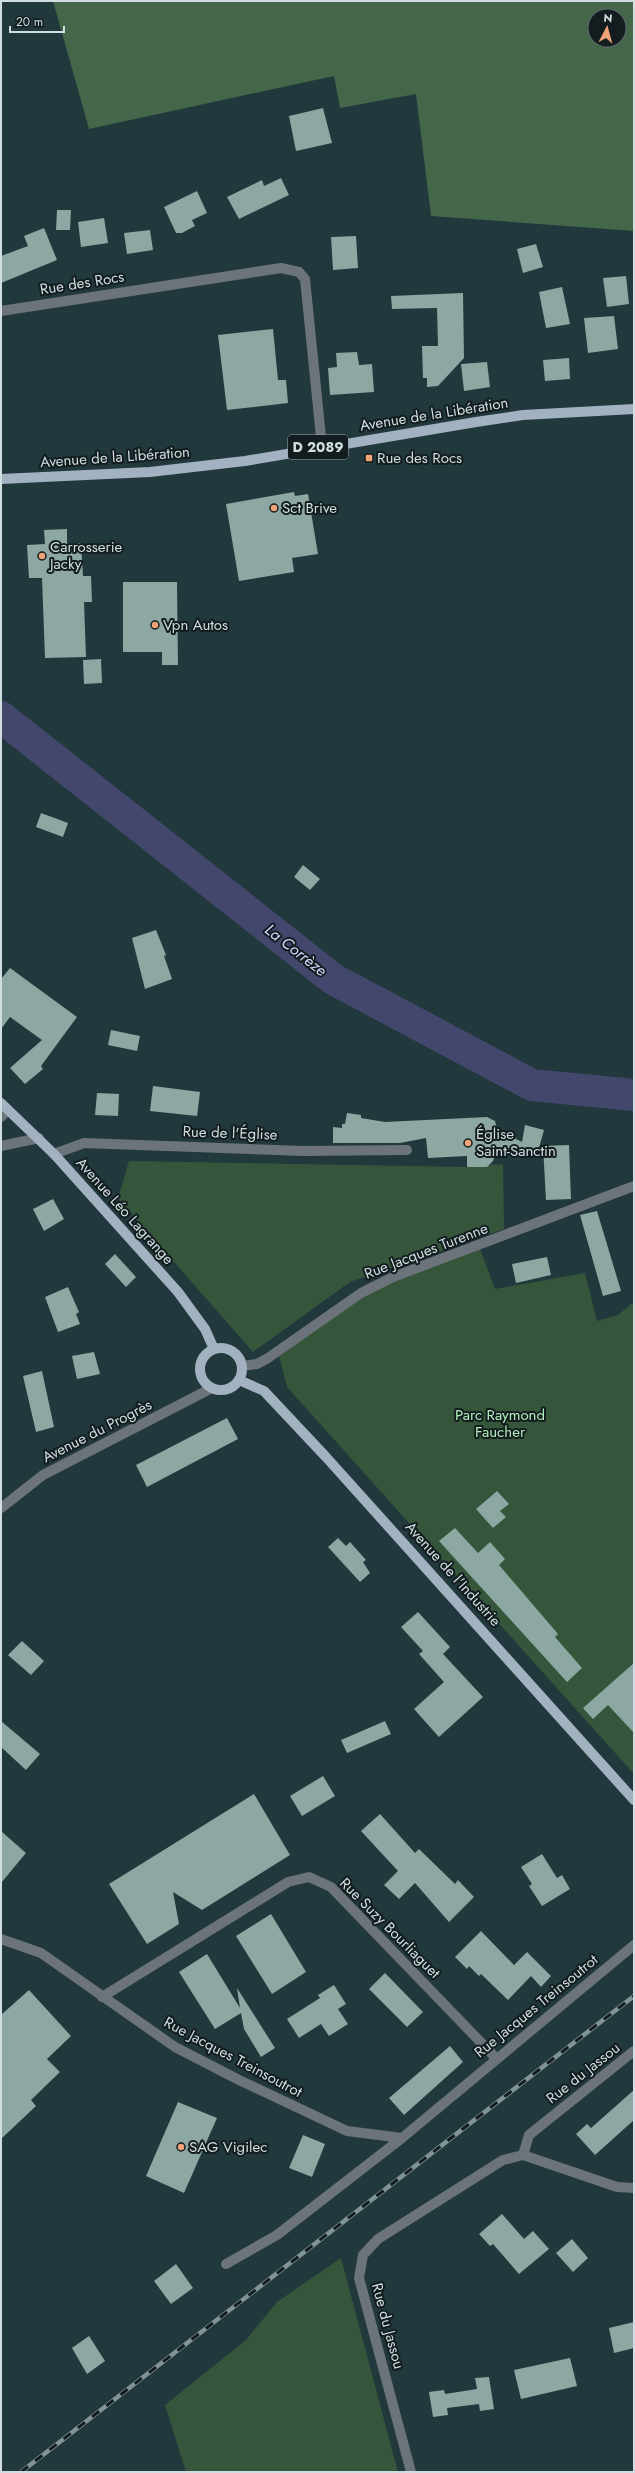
<svg xmlns="http://www.w3.org/2000/svg" width="635" height="2473" viewBox="0 0 635 2473" font-family="Jost,sans-serif">
	<style>
		.green { fill: #36563b }
		.forest { fill: #44674a; fill-rule: evenodd }
		.lines { fill: none; stroke-linecap: round; stroke-linejoin: round }
		.river { stroke: #43476c; stroke-width: 32 }
		.building { fill: #8da7a2 }
		.minor { stroke: #6c737a; stroke-width: 10 }
		.major { stroke: #a3b2c0; stroke-width: 10 }
		.rail-casing { stroke: #819397; stroke-width: 4.5 }
		.rail { stroke: #131d1f; stroke-width: 3; stroke-dasharray: 9; stroke-linecap: butt }
		.poi-dot { fill: #efa376; stroke: #131d1f; stroke-width: 1.5 }
		.labels { text-anchor: middle; dominant-baseline: central; stroke-width: 4; stroke-linejoin: round; paint-order: stroke }
		.shield { fill: #131d1f; stroke: #97a4a7; stroke-width: 1 }
		.shield-label { font-size: 14px; font-weight: bold; fill: #d0dee1 }
		.street-label { font-size: 15px; fill: #d0dee1; stroke: #131d1f }
		.poi-label { font-size: 15px; fill: #d0dee1; stroke: #131d1f; text-anchor: start }
		.park-label { font-size: 15px; fill: #b1edba; stroke: #131d1f }
		.water-label { font-size: 16px; font-style: italic; fill: #d0d6fe; stroke: #131d1f }
	</style>
	<rect width="100%" height="100%" fill="#21383d"/>
	<g class="green">
		<path d="M129 1161 467 1167 503 1164 504 1229 350 1282 253 1352 118 1198Z"/>
		<path d="M479 1246 495 1289 585 1273 597 1321 618 1315 634 1302V1774L287 1387 278 1352 361 1293Z"/>
		<path d="M341 2258 398 2472H186L165 2405 246 2340 277 2302Z"/>
	</g>
	<path class="forest" d="M53 1H634V231L431 216 416 94 340 108 334 76 89 129ZM595 16H619V40H595Z"/>
	<g class="lines">
		<path class="river" d="M1 717 333 979 532 1085 634 1095"/>
	</g>
	<g class="building">
		<path d="M323 108 332 143 296 151 289 116Z"/>
		<path d="M281 178 289 195 239 219 227 197 262 180 264 186Z"/>
		<path d="M197 191 207 213 192 220 195 226 182 233H176L164 207Z"/>
		<path d="M57 210H71L70 230H56Z"/>
		<path d="M104 218 108 243 81 247 78 222Z"/>
		<path d="M44 228 57 260 1 283V256L28 246 24 236Z"/>
		<path d="M150 230 153 250 127 254 124 233Z"/>
		<path d="M356 236 358 268 333 270 331 237Z"/>
		<path d="M536 244 543 267 523 273 517 249Z"/>
		<path d="M626 276 629 304 607 307 603 278Z"/>
		<path d="M562 287 570 324 546 328 539 292Z"/>
		<path d="M463 293 464 358 438 386 427 387V378H423L422 346H438L437 308 392 309 391 296Z"/>
		<path d="M614 316 618 349 588 353 584 318Z"/>
		<path d="M273 329 278 380H286L288 403 227 410 218 335Z"/>
		<path d="M357 352 359 365 372 364 374 392 330 395 328 368 337 367 336 353Z"/>
		<path d="M569 358 570 379 545 381 543 360Z"/>
		<path d="M487 362 490 387 464 391 461 364Z"/>
		<path d="M294 492 295 496 308 494 318 554 292 558 294 572 239 581 226 504Z"/>
		<path d="M67 529V543H81L83 576H91L92 602H84L86 657 45 658 42 578H29L27 545 45 544 44 530Z"/>
		<path d="M123 582H177L178 665H162V652H123Z"/>
		<path d="M101 659 102 683 84 684 83 660Z"/>
		<path d="M41 813 68 823 63 837 36 827Z"/>
		<path d="M303 865 320 879 310 890 294 877Z"/>
		<path d="M156 930 166 955 164 956 172 979 145 989 132 938Z"/>
		<path d="M10 968 77 1017 41 1066 43 1069 25 1084 10 1068 42 1040 10 1017 1 1029V979Z"/>
		<path d="M111 1030 140 1036 137 1051 108 1045Z"/>
		<path d="M153 1086 200 1092 197 1116 150 1111Z"/>
		<path d="M97 1093 119 1094 118 1116 95 1115Z"/>
		<path d="M347 1113 361 1115V1118L385 1122 487 1117 495 1121 497 1129 522 1142 525 1125 544 1130 539 1148 508 1149 503 1152 496 1153 493 1161 487 1167H467V1156L428 1158 426 1138 400 1143H333V1127L342 1128V1124H345Z"/>
		<path d="M569 1145 571 1199 546 1200 543 1146Z"/>
		<path d="M53 1199 64 1219 44 1231 33 1209Z"/>
		<path d="M597 1211 621 1291 603 1296 580 1215Z"/>
		<path d="M115 1254 136 1277 126 1287 105 1264Z"/>
		<path d="M547 1257 551 1275 516 1283 512 1264Z"/>
		<path d="M68 1287 79 1312 76 1314 80 1324 58 1332 45 1297Z"/>
		<path d="M94 1352 100 1374 77 1379 72 1356Z"/>
		<path d="M42 1371 54 1427 36 1432 23 1376Z"/>
		<path d="M227 1418 238 1439 147 1487 136 1465Z"/>
		<path d="M497 1491 509 1504 500 1511 506 1517 493 1528 476 1509Z"/>
		<path d="M455 1528 478 1553 490 1542 505 1559 499 1565 558 1634 555 1637 582 1668 567 1682 439 1541Z"/>
		<path d="M338 1538 346 1546 350 1542 366 1560 363 1562 370 1573 360 1582 328 1547Z"/>
		<path d="M418 1612 450 1647 443 1654 483 1697 439 1737 414 1709 444 1682 419 1654 423 1651 401 1627Z"/>
		<path d="M22 1641 44 1661 31 1675 8 1655Z"/>
		<path d="M634 1663V1733L608 1705 593 1719 583 1708Z"/>
		<path d="M1 1721 40 1754 26 1770 1 1747Z"/>
		<path d="M385 1721 391 1734 347 1753 341 1740Z"/>
		<path d="M323 1776 335 1796 302 1816 290 1796Z"/>
		<path d="M254 1794 290 1855 202 1910 173 1892 179 1924 147 1944 109 1884Z"/>
		<path d="M380 1814 415 1853 419 1849 455 1884 458 1880 474 1897 449 1922 415 1883 399 1899 384 1885 398 1871 361 1831Z"/>
		<path d="M1 1831 26 1853 1 1883Z"/>
		<path d="M542 1854 557 1878 562 1875 570 1889 542 1906 529 1886 532 1884 521 1867Z"/>
		<path d="M271 1914 306 1972 272 1994 236 1936Z"/>
		<path d="M481 1931 514 1965 527 1952 551 1976 541 1987 531 1976 508 2000 481 1974 479 1976 469 1966 467 1969 455 1957Z"/>
		<path d="M207 1954 240 2008 237 1988 275 2048 261 2057 244 2029 241 2013 215 2029 179 1972Z"/>
		<path d="M385 1973 423 2012 407 2027 369 1989Z"/>
		<path d="M334 1985 346 2004 338 2009 348 2024 329 2036 321 2024 299 2038 287 2019 320 1998 318 1995Z"/>
		<path d="M29 1990 71 2036 47 2059 60 2072 31 2100 36 2106 1 2139V2015Z"/>
		<path d="M450 2046 463 2062 404 2115 389 2098Z"/>
		<path d="M634 2090V2120L595 2155 576 2134 587 2124 591 2128Z"/>
		<path d="M178 2102 217 2118 184 2193 146 2176Z"/>
		<path d="M303 2135 325 2144 312 2177 289 2168Z"/>
		<path d="M502 2214 524 2239 533 2231 549 2249 519 2274 493 2244 490 2246 479 2234Z"/>
		<path d="M572 2239 588 2258 573 2272 556 2253Z"/>
		<path d="M176 2264 193 2288 171 2304 154 2281Z"/>
		<path d="M634 2322V2348L614 2353 609 2328Z"/>
		<path d="M89 2336 105 2361 87 2374 72 2348Z"/>
		<path d="M570 2358 577 2386 521 2399 514 2370Z"/>
		<path d="M489 2377 494 2409 480 2411 479 2404 447 2408 448 2415 433 2417 429 2392 444 2390 445 2394 477 2389 475 2378Z"/>
	</g>
	<g class="lines">
		<g class="minor">
			<path d="M1 311 281 268 299 272 305 279 322 447"/>
			<path d="M1 1117 8 1110"/>
			<path d="M1 1146 39 1138"/>
			<path d="M54 1154 84 1143 303 1151 407 1150"/>
			<path d="M242 1366 257 1364 268 1358 361 1293 393 1277 634 1186"/>
			<path d="M1 1508 43 1475 212 1388"/>
			<path d="M1 1939 41 1953 175 2047 239 2080 347 2131 402 2138"/>
			<path d="M102 1997 288 1882 309 1877 331 1887 495 2057"/>
			<path d="M523 2155 529 2135 634 2051"/>
			<path d="M226 2264 277 2235 402 2138 634 1945"/>
			<path d="M411 2472 359 2278 363 2255 378 2239 503 2160 523 2155 617 2187 634 2188"/>
		</g>
		<g class="major">
			<path d="M1 479 150 472 245 461 476 422 523 415 634 409"/>
			<path d="M1 1103 54 1154 178 1292 205 1329 214 1349"/>
			<circle cx="221" cy="1369" r="21"/>
			<path d="M239 1380 264 1391 326 1457 634 1800"/>
		</g>
		<defs>
			<path id="rail" d="M21 2472 634 1996"/>
		</defs>
		<use href="#rail" class="rail-casing"/>
		<use href="#rail" class="rail"/>
	</g>
	<g class="poi-dot">
		<rect x="365" y="454" width="8" height="8" rx="2"/>
		<circle cx="274" cy="508" r="4"/>
		<circle cx="42" cy="556" r="4"/>
		<circle cx="155" cy="625" r="4"/>
		<circle cx="468" cy="1143" r="4"/>
		<circle cx="181" cy="2147" r="4"/>
	</g>
	<g class="labels">
		<rect class="shield" x="288" y="435" width="60" height="24" rx="3"/>
		<g class="shield-label">
			<text x="318" y="447">D 2089</text>
		</g>
		<g class="street-label">
			<text transform="translate(82 283) rotate(-9)">Rue des Rocs</text>
			<text transform="translate(434 414) rotate(-9)">Avenue de la Libération</text>
			<text transform="translate(115 457) rotate(-4)">Avenue de la Libération</text>
			<text transform="translate(230 1133) rotate(2)">Rue de l'Église</text>
			<text transform="translate(125 1211) rotate(48)">Avenue Léo Lagrange</text>
			<text transform="translate(426 1251) rotate(-21)">Rue Jacques Turenne</text>
			<text transform="translate(97 1431) rotate(-27)">Avenue du Progrès</text>
			<text transform="translate(453 1574) rotate(48)">Avenue de l'Industrie</text>
			<text transform="translate(390 1928) rotate(45)">Rue Suzy Bourliaguet</text>
			<text transform="translate(536 2006) rotate(-39)">Rue Jacques Treinsoutrot</text>
			<text transform="translate(233 2057) rotate(28)">Rue Jacques Treinsoutrot</text>
			<text transform="translate(583 2073) rotate(-38)">Rue du Jassou</text>
			<text transform="translate(388 2326) rotate(75)">Rue du Jassou</text>
		</g>
		<g class="poi-label">
			<text x="377" y="458">Rue des Rocs</text>
			<text x="282" y="508">Sct Brive</text>
			<text x="50" y="547">Carrosserie<tspan x="50" dy="17">Jacky</tspan></text>
			<text x="163" y="625">Vpn Autos</text>
			<text x="476" y="1134">Église<tspan x="476" dy="17">Saint-Sanctin</tspan></text>
			<text x="189" y="2147">SAG Vigilec</text>
		</g>
		<g class="park-label">
			<text x="500" y="1415">Parc Raymond<tspan x="500" dy="17">Faucher</tspan></text>
		</g>
		<g class="water-label">
			<text transform="translate(296 950) rotate(38)">La Corrèze</text>
		</g>
	</g>
	<rect width="635" height="2473" fill="none" stroke="#d0dee1" stroke-width="4"/>
	<g transform="translate(607 28) rotate(6)"><circle r="19" fill="#131d1f" stroke="#5f6a6d"/>
	<path d="M0-3L7 15L0 10L-7 15Z" fill="#efa376"/>
	<text y="-6" font-size="11" font-weight="bold" text-anchor="middle" fill="#d0dee1">N</text>
	</g>
	<path d="M10 26v6h54v-6" fill="none" stroke="#d0dee1" stroke-width="2"/>
	<text x="16" y="26" font-size="12" fill="#d0dee1" stroke="#131d1f" stroke-width="3" paint-order="stroke">20 m</text>
</svg>
